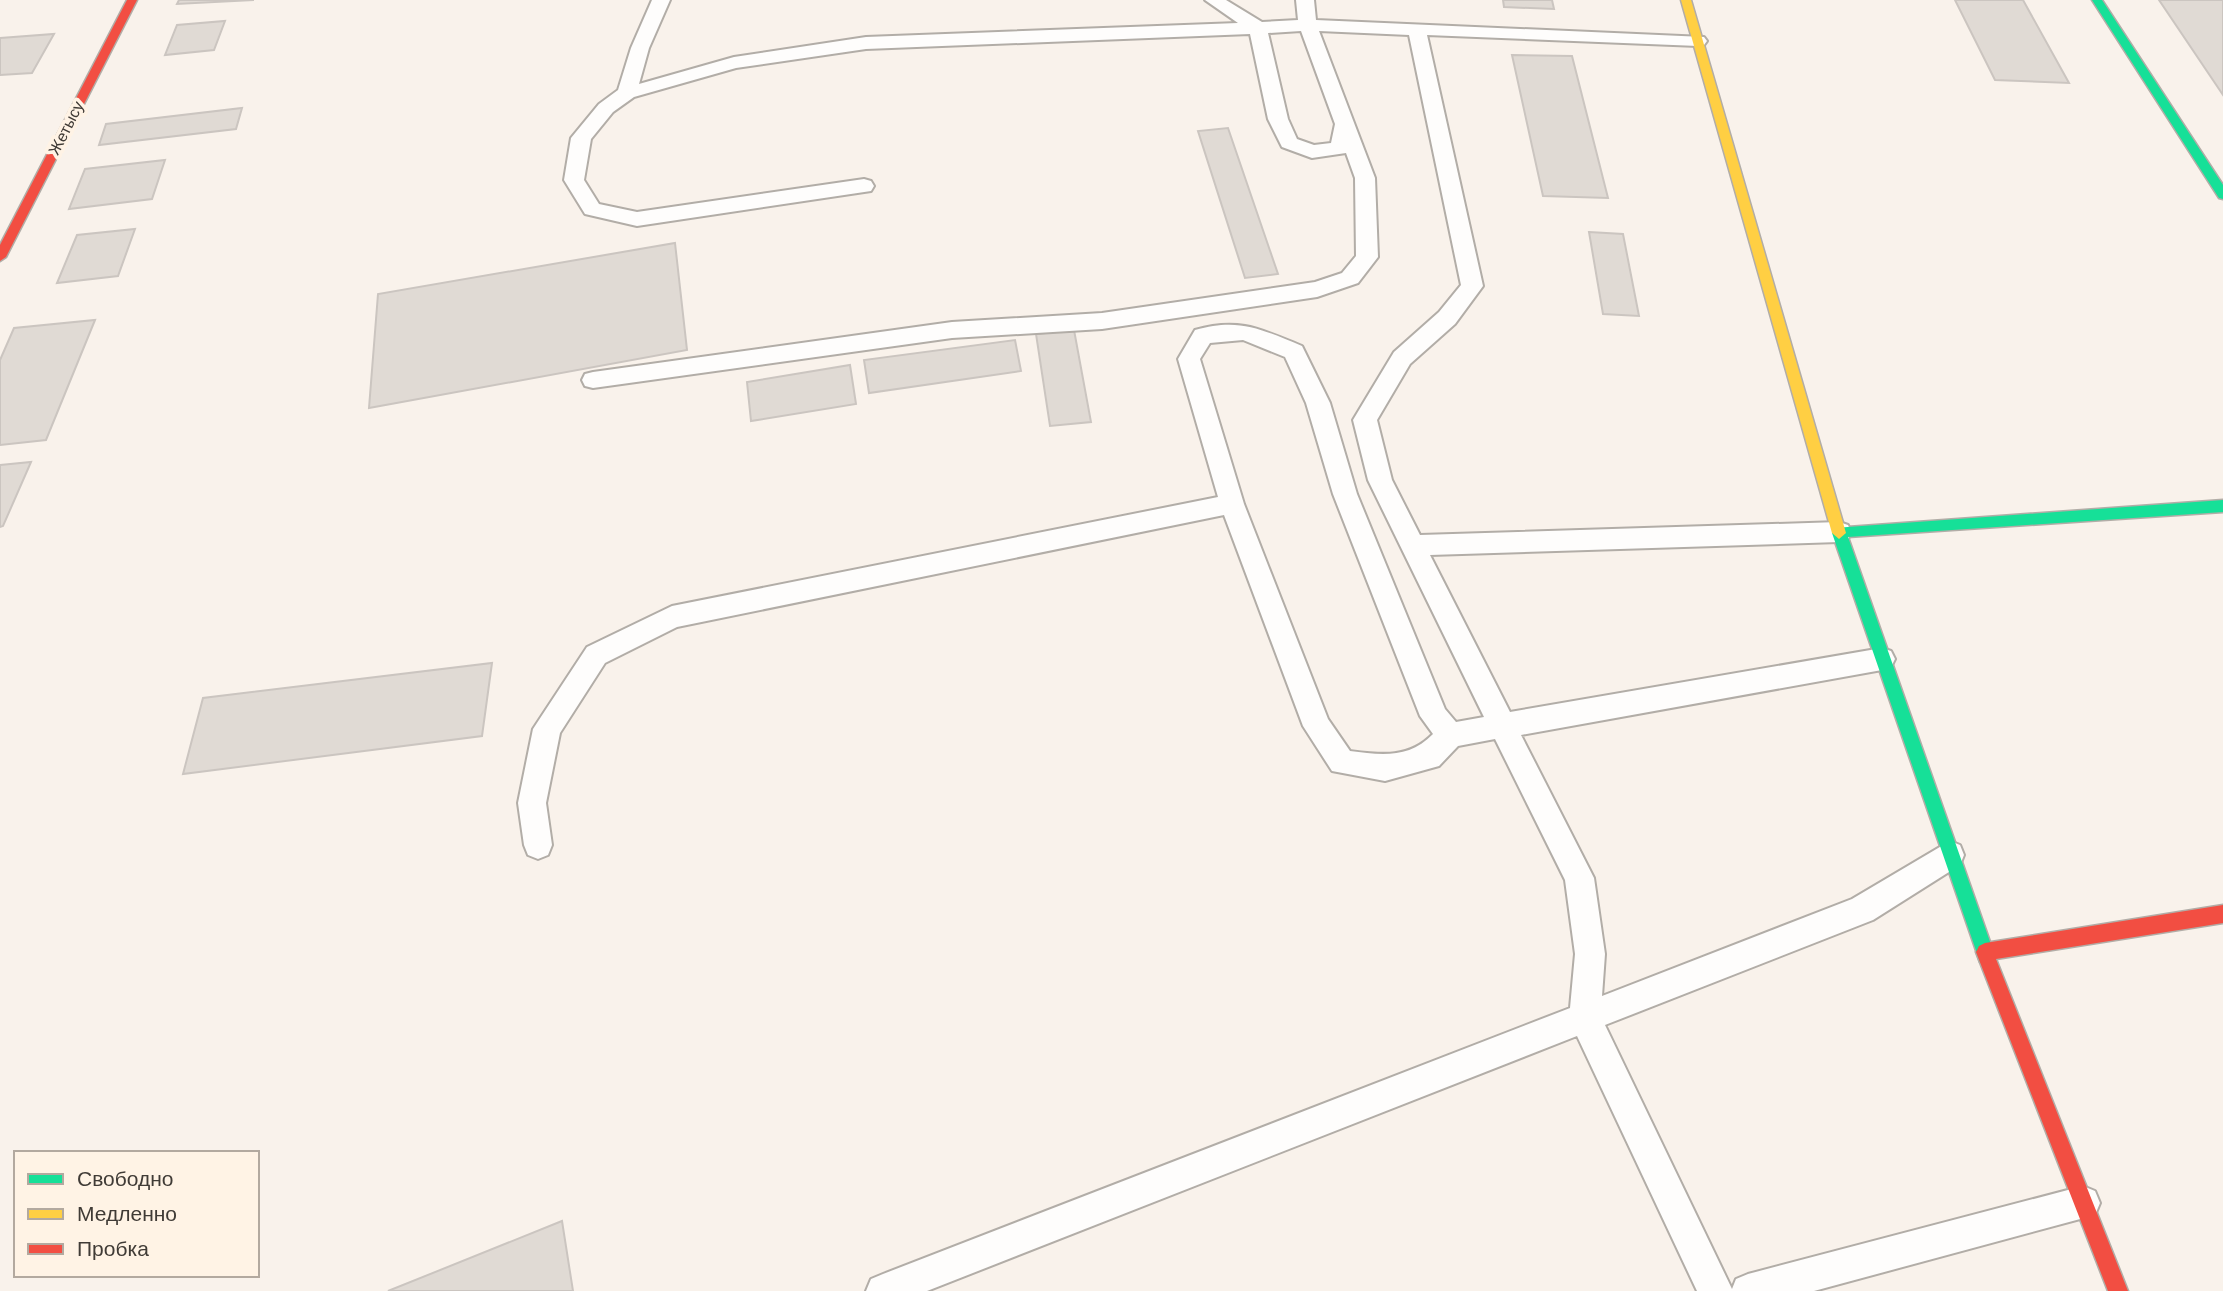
<svg xmlns="http://www.w3.org/2000/svg" width="2223" height="1291" viewBox="0 0 2223 1291" font-family="Helvetica,sans-serif">
<style>
.building{fill:#e0dad4;stroke:#cbc5c0;stroke-width:2}
.lines{fill:none;stroke-linecap:round;stroke-linejoin:round}
.lane-casing{stroke:#b2ada7;stroke-width:4}
.fast-casing{stroke:#b2ada7;stroke-width:3}
.slow-casing{stroke:#b2ada7;stroke-width:3}
.jam-casing{stroke:#b2ada7;stroke-width:3}
.lane{fill:#fefdfc;fill-rule:evenodd}
.fast{fill:#16e098;fill-rule:evenodd}
.slow{fill:#ffcf43;fill-rule:evenodd}
.jam{fill:#f24e42;fill-rule:evenodd}
.labels{text-anchor:middle;dominant-baseline:central;stroke-width:7;stroke-linejoin:round;paint-order:stroke}
.far-street-label{font-size:16px;fill:#403b36;stroke:#fff3e5}
</style>
<rect width="100%" height="100%" fill="#f9f2eb"/>
<!-- building -->
<g class="building">
<polygon points="179,0 254,0 177,4"/>
<polygon points="1503,0 1552,0 1554,9 1504,7"/>
<polygon points="1955,0 2023,0 2069,83 1995,80"/>
<polygon points="2159,0 2223,0 2223,95"/>
<polygon points="225,21 214,50 165,55 177,25"/>
<polygon points="54,34 32,73 0,75 0,38"/>
<polygon points="1512,55 1572,56 1608,198 1543,196"/>
<polygon points="242,108 236,129 99,145 106,124"/>
<polygon points="1228,128 1278,274 1245,278 1198,131"/>
<polygon points="165,160 152,199 69,209 85,169"/>
<polygon points="135,229 118,276 57,283 77,235"/>
<polygon points="1589,232 1623,234 1639,316 1603,314"/>
<polygon points="675,243 687,350 369,408 378,294"/>
<polygon points="95,320 46,440 0,445 0,360 14,328"/>
<polygon points="1074,330 1091,422 1050,426 1036,334"/>
<polygon points="1015,340 1021,371 869,393 864,360"/>
<polygon points="850,365 856,404 751,421 747,382"/>
<polygon points="31,462 3,526 0,527 0,465"/>
<polygon points="492,663 482,736 183,774 203,698"/>
<polygon points="562,1221 573,1291 388,1291"/>
</g>
<g class="lines">
<defs>
<path id="lane" d="M652,0H670L649,48L639,84L734,57L866,37L1238,23L1205,0H1226L1262,22L1298,20L1296,0H1314L1316,20L1704,37L1707,41L1704,45L1698,46L1427,35L1483,286L1455,324L1410,364L1377,420L1392,480L1420,535L1839,522L1848,525L1851,532L1848,539L1839,542L1430,555L1510,712L1882,648L1891,651L1895,659L1891,667L1882,670L1521,735L1594,878L1605,954L1602,996L1852,899L1950,841L1960,845L1964,855L1960,865L1873,920L1605,1025L1732,1289L1736,1279L1748,1274L2083,1186L2095,1191L2100,1203L2095,1215L1814,1291H1697L1577,1036L927,1291H866L871,1279L883,1274L1570,1008L1575,954L1565,880L1495,739L1458,746L1439,766L1385,781L1332,771L1303,726L1224,515L677,627L605,663L560,733L546,803L552,845L548,855L538,859L528,855L524,845L518,803L533,729L587,647L672,606L1218,497L1178,359L1195,330C1240,317 1262,330 1302,346L1330,403L1357,494L1445,709L1456,722L1484,717L1368,480L1353,420L1394,352L1439,312L1461,285L1409,35L1319,31L1375,178L1378,257L1358,283L1317,297L1102,329L952,338L593,388L585,386L582,380L585,374L593,372L952,322L1102,313L1315,282L1342,273L1356,256L1355,178L1346,153L1312,158L1282,147L1268,119L1250,34L866,49L736,68L634,97L613,112L591,139L584,180L599,204L637,212L864,179L871,181L874,186L871,191L637,226L585,214L564,180L571,138L599,104L618,90L631,48ZM1301,31L1335,124L1331,143L1314,145L1297,139L1288,119L1268,33ZM1243,340L1285,357L1306,403L1333,494L1420,716L1433,734C1409,759 1381,755 1350,751L1328,719L1244,504L1200,359L1210,343Z"/>
<g id="fast">
<polygon points="2092,0 2102,0 2223,185 2223,199 2219,198"/>
<polygon points="2223,500 2223,512 1848,537 1995,956 1992,962 1986,965 1980,962 1832,533 1834,528"/>
</g>
<polygon id="slow" points="1681,0 1691,0 1846,533 1839,539 1832,533"/>
<g id="jam">
<polygon points="127,0 137,0 6,257 0,261 0,245"/>
<polygon points="2223,905 2223,923 1996,959 2128,1291 2108,1291 1976,952 1979,946 1985,943"/>
</g>
</defs>
<!-- lane casing -->
<use href="#lane" class="lane-casing"/>
<!-- fast casing -->
<use href="#fast" class="fast-casing"/>
<!-- slow casing -->
<use href="#slow" class="slow-casing"/>
<!-- jam casing -->
<use href="#jam" class="jam-casing"/>
<!-- lane -->
<use href="#lane" class="lane"/>
<!-- fast -->
<use href="#fast" class="fast"/>
<!-- slow -->
<use href="#slow" class="slow"/>
<!-- jam -->
<use href="#jam" class="jam"/>
</g>
<g class="labels">
<!-- far-street labels -->
<g class="far-street-label">
<text transform="translate(66 128) rotate(-63)">Жетысу</text>
</g>
</g>
<!-- legend -->
<rect x="14" y="1151" width="245" height="126" fill="#fff3e5" stroke="#b3a99f" stroke-width="2"/>
<rect x="28" y="1174" width="35" height="10" fill="#16e098" stroke="#b3a99f" stroke-width="2"/>
<text x="77" y="1186" font-size="21" fill="#403b36">Свободно</text>
<rect x="28" y="1209" width="35" height="10" fill="#ffcf43" stroke="#b3a99f" stroke-width="2"/>
<text x="77" y="1221" font-size="21" fill="#403b36">Медленно</text>
<rect x="28" y="1244" width="35" height="10" fill="#f24e42" stroke="#b3a99f" stroke-width="2"/>
<text x="77" y="1256" font-size="21" fill="#403b36">Пробка</text>
</svg>
